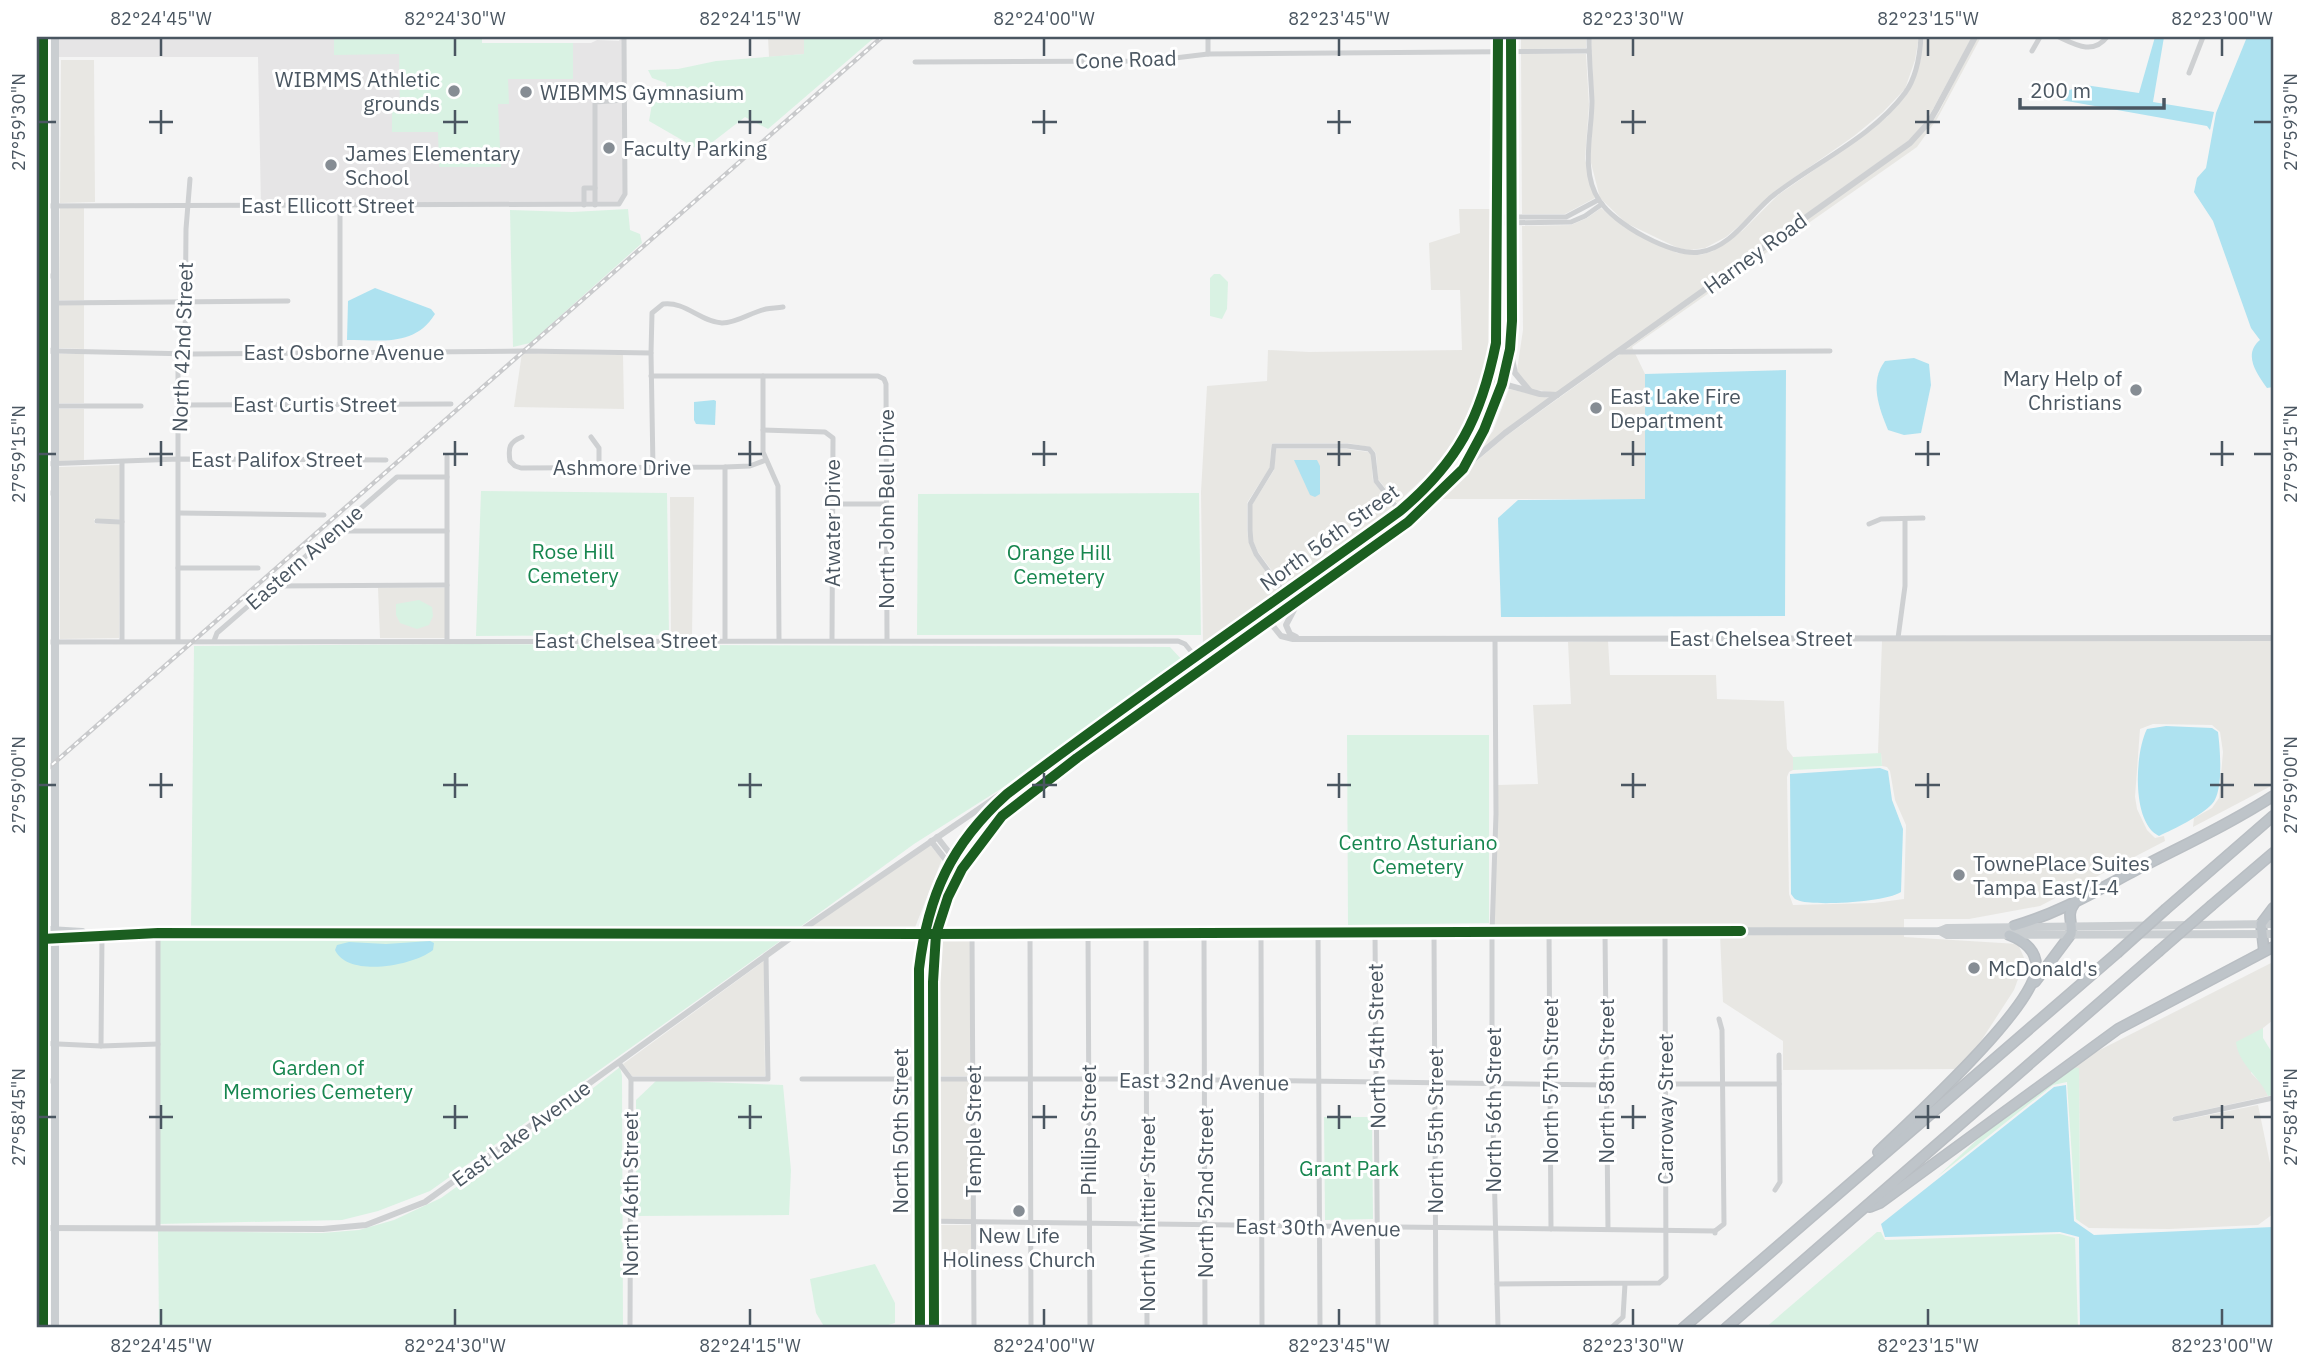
<svg xmlns="http://www.w3.org/2000/svg" width="2310" height="1365" viewBox="0 0 2310 1365" font-family="'IBM Plex Sans',sans-serif">
<style>
.commercial{fill:#e8e7e3}
.education{fill:#e6e5e6}
.green{fill:#d9f2e3}
.water{fill:#aee2f0}
.lines{fill:none;stroke-linecap:round;stroke-linejoin:round}
.motorway-casing{stroke:#b9bec3;stroke-width:12}
.minor{stroke:#ced0d2;stroke-width:5}
.tertiary{stroke:#ced0d2;stroke-width:6}
.primary{stroke:#caced1;stroke-width:8}
.motorway{stroke:#bec4c9;stroke-width:9}
.rail-casing{stroke:#c9cacc;stroke-width:4.5}
.rail{stroke:#fff;stroke-width:2;stroke-dasharray:5;stroke-linecap:butt}
.motorway-bridge-casing{stroke:#b9bec3;stroke-width:12;stroke-linecap:butt}
.motorway-bridge{stroke:#bec4c9;stroke-width:9}
.cycleway-casing{stroke:#fff;stroke-width:15}
.cycleway{stroke:#1b5e20;stroke-width:10}
.ticks{fill:none;stroke:#4a5661;stroke-width:2.5}
.poi-dot{fill:#868d94;stroke:#fff;stroke-width:2.5}
.labels{text-anchor:middle;dominant-baseline:central;stroke-width:6;stroke-linejoin:round;paint-order:stroke}
.street-label{font-size:21px;fill:#4a5661;stroke:#fff}
.poi-label{font-size:21px;fill:#4a5661;stroke:#fff;text-anchor:start}
.park-label{font-size:21px;fill:#17864f;stroke:#fff}
.neatline{fill:none;stroke:#4a5661;stroke-width:2.5}
.ticks-label{font-size:18px;text-anchor:middle;fill:#4a5661}
</style>
<rect width="100%" height="100%" fill="#f4f4f4"/>
<!-- commercial -->
<g class="commercial">
<polygon points="768,37 804,37 805,54 769,57"/>
<polygon points="1521,37 1586,37 1586,48 1521,49"/>
<polygon points="1591,37 1919,37 1915,60 1905,89 1883,112 1854,136 1775,191 1753,214 1726,237 1705,248 1689,250 1678,248 1626,223 1600,198 1590,159 1594,104"/>
<polygon points="1924,37 1972,37 1927,120 1908,141 1556,393 1531,389 1520,376 1517,370 1523,330 1522,226 1571,225 1587,218 1601,208 1624,227 1677,253 1700,255 1713,251 1742,231 1778,195 1856,141 1887,117 1909,91 1920,62"/>
<polygon points="1977,37 1981,37 1937,119 1917,147 1632,347 1645,374 1645,499 1442,499 1465,471 1506,436 1911,145 1931,124 1939,112"/>
<polygon points="1521,54 1586,54 1589,105 1585,159 1595,198 1565,214 1522,214"/>
<polygon points="61,60 94,60 95,202 60,203"/>
<polygon points="60,208 84,208 84,300 59,300"/>
<polygon points="1459,209 1494,209 1494,324 1481,384 1456,438 1432,470 1397,503 1378,479 1376,453 1370,447 1347,443 1274,443 1271,446 1270,467 1247,503 1247,530 1249,543 1254,555 1281,591 1203,645 1201,492 1207,386 1267,381 1268,350 1309,352 1462,350 1460,290 1431,290 1429,243 1460,233"/>
<polygon points="59,305 84,305 84,349 59,348"/>
<polygon points="522,353 623,355 624,409 514,407"/>
<rect x="59" y="354" width="25" height="49"/>
<polygon points="1509,389 1549,398 1475,455 1493,431"/>
<polygon points="59,409 84,409 84,460 59,461"/>
<polygon points="1276,449 1347,449 1368,452 1371,455 1373,481 1393,506 1353,540 1285,588 1258,552 1253,541 1252,530 1252,505 1274,470"/>
<polygon points="120,465 120,519 94,519 95,524 120,524 119,638 60,639 59,467"/>
<polygon points="670,497 694,497 692,637 671,637"/>
<polygon points="378,588 445,588 445,638 380,638"/>
<polygon points="1608,641 1610,675 1716,675 1717,699 1784,701 1787,749 1793,757 1793,770 1789,772 1787,777 1789,894 1793,905 1874,903 1904,899 1906,825 1895,800 1890,771 1887,767 1882,766 1881,753 1878,753 1882,641 2273,641 2273,785 2193,827 2194,818 2212,808 2219,798 2223,752 2220,732 2212,725 2153,724 2140,729 2135,797 2137,809 2147,830 2155,838 2164,836 2165,841 2040,906 1969,919 1904,919 1904,928 1494,930 1498,785 1538,784 1533,705 1571,704 1568,642"/>
<polygon points="930,845 942,859 914,930 805,931"/>
<polygon points="1720,934 1904,934 1904,937 2018,944 2025,960 2014,990 1981,1041 1957,1069 1783,1070 1783,1041 1723,1002"/>
<polygon points="944,936 970,936 970,1076 938,1076 940,948"/>
<polygon points="764,961 765,1076 632,1076 623,1064"/>
<polygon points="2273,962 2273,1020 2263,1028 2251,1073 2263,1085 2268,1096 2172,1117 2174,1122 2258,1105 2270,1163 2273,1214 2258,1225 2169,1229 2089,1228 2080,1222 2079,1069 2071,1067 2080,1060"/>
<polygon points="938,1081 970,1081 971,1220 940,1219 936,1202"/>
<polygon points="941,1225 971,1225 971,1269 942,1268"/>
</g>
<!-- education -->
<polygon class="education" points="55,37 482,37 482,43 591,43 597,40 619,41 621,38 624,40 625,194 619,204 261,205 258,57 55,57"/>
<!-- green -->
<g class="green">
<polygon points="334,37 482,37 482,43 573,43 573,79 508,79 509,104 498,104 501,167 439,167 438,132 392,132 392,110 400,110 399,54 334,55"/>
<polygon points="804,37 875,37 768,129 745,117 701,151 649,121 652,104 668,96 666,83 652,78 648,70 678,69 716,61 804,54"/>
<polygon points="628,209 630,230 640,234 642,243 530,343 513,347 510,210 572,212"/>
<polygon points="1214,274 1220,274 1228,282 1227,309 1222,319 1210,316 1210,278"/>
<polygon points="481,491 667,493 669,635 476,636"/>
<polygon points="1199,493 1201,635 917,635 918,494"/>
<polygon points="419,600 432,607 433,616 429,625 417,629 400,623 396,615 396,604"/>
<polygon points="476,644 1170,647 1183,661 1021,776 914,844 800,927 191,928 194,646"/>
<polygon points="1347,735 1489,735 1489,923 1348,925"/>
<polygon points="1881,753 1882,766 1793,770 1793,757"/>
<polygon points="779,936 783,939 430,1191 378,1211 342,1220 158,1224 158,939"/>
<path d="M2263,1028V1038L2273,1054V1095L2268,1096C2260,1077 2238,1064 2236,1042Z"/>
<polygon points="620,1067 622,1076 623,1328 159,1328 158,1231 322,1233 359,1230 394,1220 441,1198 579,1099"/>
<polygon points="2071,1067 2079,1068 2080,1222 2076,1219 2067,1082 2053,1085 1937,1177 1980,1137"/>
<polygon points="657,1080 783,1085 791,1170 789,1215 636,1216 636,1100"/>
<polygon points="1324,1117 1372,1117 1373,1219 1325,1220"/>
<polygon points="1877,1232 1881,1232 1885,1240 2060,1234 2075,1238 2078,1328 1765,1328"/>
<polygon points="875,1264 895,1303 895,1323 878,1328 825,1328 816,1313 810,1279"/>
</g>
<!-- water -->
<g class="water">
<polygon points="2155,37 2164,37 2153,102 2214,112 2210,130 2207,126 2061,100 2063,92 2085,85 2139,93"/>
<path d="M2247,37H2273V387L2267,388C2256,373 2243,354 2260,340L2251,328L2213,221L2194,192L2197,178L2206,168L2216,113Z"/>
<path d="M375,288L431,309L435,314C415,347 380,340 347,340L348,301Z"/>
<path d="M1914,358L1929,364L1931,385L1921,433L1904,435L1888,430C1879,408 1869,382 1885,361Z"/>
<polygon points="1786,370 1785,616 1501,617 1498,518 1518,500 1645,499 1645,374"/>
<polygon points="714,400 716,401 715,425 696,424 694,420 694,402"/>
<polygon points="1294,460 1317,460 1320,466 1320,494 1315,497 1310,495"/>
<path d="M2166,726L2212,728L2218,732C2220,748 2224,792 2212,804C2201,816 2174,829 2159,836C2131,823 2135,752 2147,729Z"/>
<path d="M1880,768L1888,771L1892,800L1903,829L1901,892C1886,902 1817,906 1800,901C1794,899 1795,899 1791,894L1790,774Z"/>
<path d="M430,941L434,943L433,950C413,966 348,978 335,950L337,945L349,942L386,944Z"/>
<polygon points="2066,1085 2074,1221 2094,1235 2273,1227 2273,1328 2080,1328 2079,1237 2060,1232 1885,1237 1881,1224 2054,1087"/>
</g>
<g class="lines">
<defs>
<g id="motorway">
<polyline points="2212,905 2273,853"/>
<polyline points="2166,909 2273,816"/>
<path d="M2014,926C2059,913 2096,891 2136,870C2182,846 2230,824 2273,796"/>
<polyline points="2264,951 2261,924 2273,908"/>
<path d="M2035,982L2071,934C2073,922 2066,915 2074,904"/>
<path d="M1878,1152C1911,1120 2031,1011 2036,970C2038,952 2025,941 2009,935"/>
<polyline points="1870,1207 1880,1203 2118,1029 2273,947"/>
<polyline points="1683,1328 2117,953"/>
<polyline points="1726,1328 2158,952"/>
</g>
</defs>
<!-- motorway casing -->
<use href="#motorway" class="motorway-casing"/>
<!-- minor -->
<g class="minor">
<path d="M1589,37C1589,58 1591,79 1592,101C1592,133 1580,171 1599,200C1614,224 1673,257 1700,252C1733,247 1751,212 1775,194C1818,161 1872,137 1905,93C1916,78 1920,54 1921,37"/>
<path d="M2059,37C2076,45 2093,55 2107,37"/>
<polyline points="2032,51 2040,37"/>
<polyline points="1208,54 1208,37"/>
<polyline points="915,62 1150,61 1208,54 1589,51"/>
<polyline points="2189,73 2203,37"/>
<polyline points="584,205 584,188 595,188"/>
<polyline points="595,205 595,102 625,100"/>
<polyline points="37,206 619,204 625,194 624,37"/>
<polyline points="1498,217 1566,217 1598,200"/>
<polyline points="1498,223 1571,222 1585,216 1602,204"/>
<polyline points="37,276 54,276"/>
<polyline points="54,303 288,301"/>
<polyline points="54,351 192,354 524,351 651,353"/>
<polyline points="340,352 340,206"/>
<polyline points="1617,352 1830,351"/>
<polyline points="651,376 878,376 884,379 886,384 887,640"/>
<polyline points="763,376 763,452 778,486 779,640"/>
<polyline points="179,405 451,404"/>
<polyline points="54,406 141,406"/>
<polyline points="763,430 825,432 833,438 832,640"/>
<path d="M522,437C509,442 508,448 510,461L515,466L521,468L725,467L750,466L766,460"/>
<polyline points="591,437 599,448 599,467"/>
<polyline points="447,457 447,641"/>
<polyline points="42,464 179,459 386,460"/>
<polyline points="725,467 725,640"/>
<path d="M653,468L651,353L652,313L663,304C685,301 701,322 722,323C738,323 751,312 766,309C771,308 777,308 783,307"/>
<polyline points="37,493 54,493"/>
<polyline points="832,504 887,504"/>
<polyline points="179,513 324,515"/>
<polyline points="97,521 122,522"/>
<polyline points="1869,524 1881,519 1923,518"/>
<polyline points="334,531 447,531"/>
<polyline points="178,568 258,568"/>
<polyline points="272,586 447,585"/>
<polyline points="1285,594 1256,554 1251,542 1250,530 1250,504 1272,468 1274,446 1347,446 1369,449 1373,454 1376,481 1408,522"/>
<polyline points="1898,638 1905,586 1905,519"/>
<polyline points="1495,639 1496,814 1492,933 1492,1084 1498,1328"/>
<polyline points="122,641 122,462"/>
<polyline points="178,641 178,360 185,349 186,229 190,179"/>
<polyline points="214,641 217,633 397,477 447,477"/>
<polyline points="37,642 1178,641 1185,644 1204,667"/>
<polyline points="1088,932 1090,1328"/>
<polyline points="1146,932 1147,1328"/>
<polyline points="1204,932 1205,1328"/>
<polyline points="1261,932 1262,1328"/>
<polyline points="1318,932 1320,1328"/>
<polyline points="1549,932 1551,1229"/>
<polyline points="1605,932 1608,1229"/>
<polyline points="972,933 974,1328"/>
<polyline points="1030,933 1031,1328"/>
<polyline points="1375,933 1378,1328"/>
<polyline points="1434,933 1436,1328"/>
<polyline points="37,1043 101,1046 158,1044"/>
<polyline points="101,1046 102,935"/>
<polyline points="619,1063 631,1079 630,1328"/>
<polyline points="631,1079 768,1079 766,956"/>
<polyline points="802,1079 1146,1079 1606,1085"/>
<polyline points="37,1081 54,1081"/>
<polyline points="1665,1084 1779,1084"/>
<polyline points="2175,1119 2273,1098"/>
<polyline points="1775,1190 1780,1182 1779,1055"/>
<polyline points="920,1221 1715,1231 1715,1233"/>
<polyline points="158,1228 158,933"/>
<polyline points="1715,1231 1724,1224 1722,1030 1719,1019"/>
<polyline points="1497,1284 1659,1283 1666,1277 1665,932"/>
<polyline points="1611,1328 1623,1317 1625,1284"/>
</g>
<!-- tertiary -->
<g class="tertiary">
<polyline points="37,350 54,351"/>
<polyline points="1511,354 1515,373 1529,390"/>
<polyline points="1488,380 1540,394 1557,395 1910,143 1929,122 1936,110 1975,37"/>
<polyline points="1467,465 1505,433 1557,395"/>
<polyline points="1261,611 1281,636 1293,639 2273,638"/>
<polyline points="1296,637 1290,634 1286,625 1297,604"/>
<polyline points="937,837 962,869"/>
<polyline points="931,841 949,864 962,869"/>
<polyline points="37,1228 323,1229 366,1225 425,1202 796,934 1011,787"/>
</g>
<!-- primary -->
<g class="primary">
<polyline points="55,37 55,1328"/>
<polyline points="49,930 82,932"/>
<polyline points="1940,931 1947,935 2273,934"/>
<polyline points="37,939 158,933 1940,931 1947,928 2273,924"/>
<polyline points="43,1328 43,37"/>
<path d="M920,1328L919,969C928,895 951,844 1007,794C1136,696 1269,606 1400,511C1458,462 1481,418 1496,343L1498,37"/>
<polyline points="934,1328 933,982 936,934 948,897 962,869 1002,816 1077,758 1408,522 1463,469 1484,430 1502,384 1510,349 1512,321 1511,37"/>
</g>
<!-- motorway -->
<use href="#motorway" class="motorway"/>
<defs>
<polyline id="rail" points="37,778 882,37"/>
</defs>
<!-- rail casing -->
<use href="#rail" class="rail-casing"/>
<!-- rail -->
<use href="#rail" class="rail"/>
<defs>
<g id="motorway-bridge">
<polyline points="2158,952 2212,905"/>
<polyline points="2117,953 2166,909"/>
</g>
</defs>
<!-- motorway-bridge casing -->
<use href="#motorway-bridge" class="motorway-bridge-casing"/>
<!-- motorway-bridge -->
<use href="#motorway-bridge" class="motorway-bridge"/>
<defs>
<g id="cycleway">
<polyline points="42,939 158,933 924,934 1741,931"/>
<polyline points="43,1328 43,37"/>
<path d="M920,1328L919,969C928,895 951,844 1007,794C1136,696 1269,606 1400,511C1458,462 1481,418 1496,343L1498,37"/>
<polyline points="934,1328 933,982 936,934 948,897 962,869 1002,816 1077,758 1408,522 1463,469 1484,430 1502,384 1510,349 1512,321 1511,37"/>
</g>
</defs>
<!-- cycleway casing -->
<use href="#cycleway" class="cycleway-casing"/>
<!-- cycleway -->
<use href="#cycleway" class="cycleway"/>
</g>
<!-- ticks -->
<path class="ticks" d="M161,38V56M455,38V56M750,38V56M1044,38V56M1339,38V56M1633,38V56M1928,38V56M2222,38V56M161,110V134M455,110V134M750,110V134M1044,110V134M1339,110V134M1633,110V134M1928,110V134M38,122H56M149,122H173M443,122H468M738,122H762M1032,122H1057M1327,122H1351M1621,122H1646M1915,122H1940M2254,122H2272M161,441V466M455,441V466M750,441V466M1044,441V466M1339,441V466M1633,441V466M1928,441V466M2222,441V466M38,454H56M149,454H173M443,454H468M738,454H762M1032,454H1057M1327,454H1351M1621,454H1646M1915,454H1940M2210,454H2234M2254,454H2272M161,773V798M455,773V798M750,773V798M1044,773V798M1339,773V798M1633,773V798M1928,773V798M2222,773V798M38,785H56M149,785H173M443,785H468M738,785H762M1032,785H1057M1327,785H1351M1621,785H1646M1915,785H1940M2210,785H2234M2254,785H2272M161,1105V1129M455,1105V1129M750,1105V1129M1044,1105V1129M1339,1105V1129M1633,1105V1129M1928,1105V1129M2222,1105V1129M38,1117H56M149,1117H173M443,1117H468M738,1117H762M1032,1117H1057M1327,1117H1351M1621,1117H1646M1915,1117H1940M2210,1117H2234M2254,1117H2272M161,1309V1326M455,1309V1326M750,1309V1326M1044,1309V1326M1339,1309V1326M1633,1309V1326M1928,1309V1326M2222,1309V1326"/>
<!-- markers -->
<g class="poi-dot">
<circle cx="454" cy="91" r="7"/>
<circle cx="526" cy="92" r="7"/>
<circle cx="609" cy="148" r="7"/>
<circle cx="331" cy="165" r="7"/>
<circle cx="2136" cy="390" r="7"/>
<circle cx="1596" cy="408" r="7"/>
<circle cx="1959" cy="875" r="7"/>
<circle cx="1974" cy="968" r="7"/>
<circle cx="1019" cy="1211" r="7"/>
</g>
<g class="labels">
<!-- street labels -->
<g class="street-label">
<text transform="translate(1126 59) rotate(-2)">Cone Road</text>
<text x="328" y="205">East Ellicott Street</text>
<text transform="translate(1755 253) rotate(-36)">Harney Road</text>
<text transform="translate(182 347) rotate(-88)">North 42nd Street</text>
<text x="344" y="352">East Osborne Avenue</text>
<text x="315" y="404">East Curtis Street</text>
<text x="277" y="459">East Palifox Street</text>
<text x="622" y="467">Ashmore Drive</text>
<text transform="translate(886 509) rotate(-90)">North John Bell Drive</text>
<text transform="translate(832 523) rotate(-90)">Atwater Drive</text>
<text transform="translate(1329 537) rotate(-36)">North 56th Street</text>
<text transform="translate(304 557) rotate(-41)">Eastern Avenue</text>
<text x="1761" y="638">East Chelsea Street</text>
<text x="626" y="640">East Chelsea Street</text>
<text transform="translate(1376 1046) rotate(-91)">North 54th Street</text>
<text transform="translate(1204 1081) rotate(1)">East 32nd Avenue</text>
<text transform="translate(1550 1081) rotate(-90)">North 57th Street</text>
<text transform="translate(1606 1081) rotate(-90)">North 58th Street</text>
<text transform="translate(1665 1109) rotate(-90)">Carroway Street</text>
<text transform="translate(1493 1110) rotate(-90)">North 56th Street</text>
<text transform="translate(1088 1130) rotate(-90)">Phillips Street</text>
<text transform="translate(900 1131) rotate(-90)">North 50th Street</text>
<text transform="translate(973 1131) rotate(-90)">Temple Street</text>
<text transform="translate(1435 1131) rotate(-90)">North 55th Street</text>
<text transform="translate(521 1133) rotate(-36)">East Lake Avenue</text>
<text transform="translate(1205 1193) rotate(-90)">North 52nd Street</text>
<text transform="translate(630 1194) rotate(-90)">North 46th Street</text>
<text transform="translate(1147 1214) rotate(-90)">North Whittier Street</text>
<text transform="translate(1318 1227) rotate(1)">East 30th Avenue</text>
</g>
<!-- poi labels -->
<g class="poi-label">
<text x="440" y="79" text-anchor="end">WIBMMS Athletic<tspan x="440" dy="24">grounds</tspan></text>
<text x="540" y="92">WIBMMS Gymnasium</text>
<text x="623" y="148">Faculty Parking</text>
<text x="345" y="153">James Elementary<tspan x="345" dy="24">School</tspan></text>
<text x="2122" y="378" text-anchor="end">Mary Help of<tspan x="2122" dy="24">Christians</tspan></text>
<text x="1610" y="396">East Lake Fire<tspan x="1610" dy="24">Department</tspan></text>
<text x="1973" y="863">TownePlace Suites<tspan x="1973" dy="24">Tampa East/I-4</tspan></text>
<text x="1988" y="968">McDonald's</text>
<text x="1019" y="1235" text-anchor="middle">New Life<tspan x="1019" dy="24">Holiness Church</tspan></text>
</g>
<!-- park labels -->
<g class="park-label">
<text x="573" y="551">Rose Hill<tspan x="573" dy="24">Cemetery</tspan></text>
<text x="1059" y="552">Orange Hill<tspan x="1059" dy="24">Cemetery</tspan></text>
<text x="1418" y="842">Centro Asturiano<tspan x="1418" dy="24">Cemetery</tspan></text>
<text x="318" y="1067">Garden of<tspan x="318" dy="24">Memories Cemetery</tspan></text>
<text x="1349" y="1168">Grant Park</text>
</g>
</g>
<!-- border -->
<rect width="2310" height="1365" fill="none" stroke="#ffffff" stroke-width="77"/>
<!-- scale -->
<path d="M2020 98v10h144v-10" fill="none" stroke="#4a5661" stroke-width="3.5"/>
<text x="2030" y="98" font-size="21" fill="#4a5661" stroke="#ffffff" stroke-width="5" paint-order="stroke">200 m</text>
<rect x="38" y="38" width="2234" height="1288" class="neatline"/>
<g class="ticks-label">
<text x="161" y="25">82°24'45"W</text>
<text x="455" y="25">82°24'30"W</text>
<text x="750" y="25">82°24'15"W</text>
<text x="1044" y="25">82°24'00"W</text>
<text x="1339" y="25">82°23'45"W</text>
<text x="1633" y="25">82°23'30"W</text>
<text x="1928" y="25">82°23'15"W</text>
<text x="2222" y="25">82°23'00"W</text>
<text transform="translate(19 122) rotate(-90)" y="6">27°59'30"N</text>
<text transform="translate(2291 122) rotate(-90)" y="6">27°59'30"N</text>
<text transform="translate(19 454) rotate(-90)" y="6">27°59'15"N</text>
<text transform="translate(2291 454) rotate(-90)" y="6">27°59'15"N</text>
<text transform="translate(19 785) rotate(-90)" y="6">27°59'00"N</text>
<text transform="translate(2291 785) rotate(-90)" y="6">27°59'00"N</text>
<text transform="translate(19 1117) rotate(-90)" y="6">27°58'45"N</text>
<text transform="translate(2291 1117) rotate(-90)" y="6">27°58'45"N</text>
<text x="161" y="1352">82°24'45"W</text>
<text x="455" y="1352">82°24'30"W</text>
<text x="750" y="1352">82°24'15"W</text>
<text x="1044" y="1352">82°24'00"W</text>
<text x="1339" y="1352">82°23'45"W</text>
<text x="1633" y="1352">82°23'30"W</text>
<text x="1928" y="1352">82°23'15"W</text>
<text x="2222" y="1352">82°23'00"W</text>
</g>
</svg>
